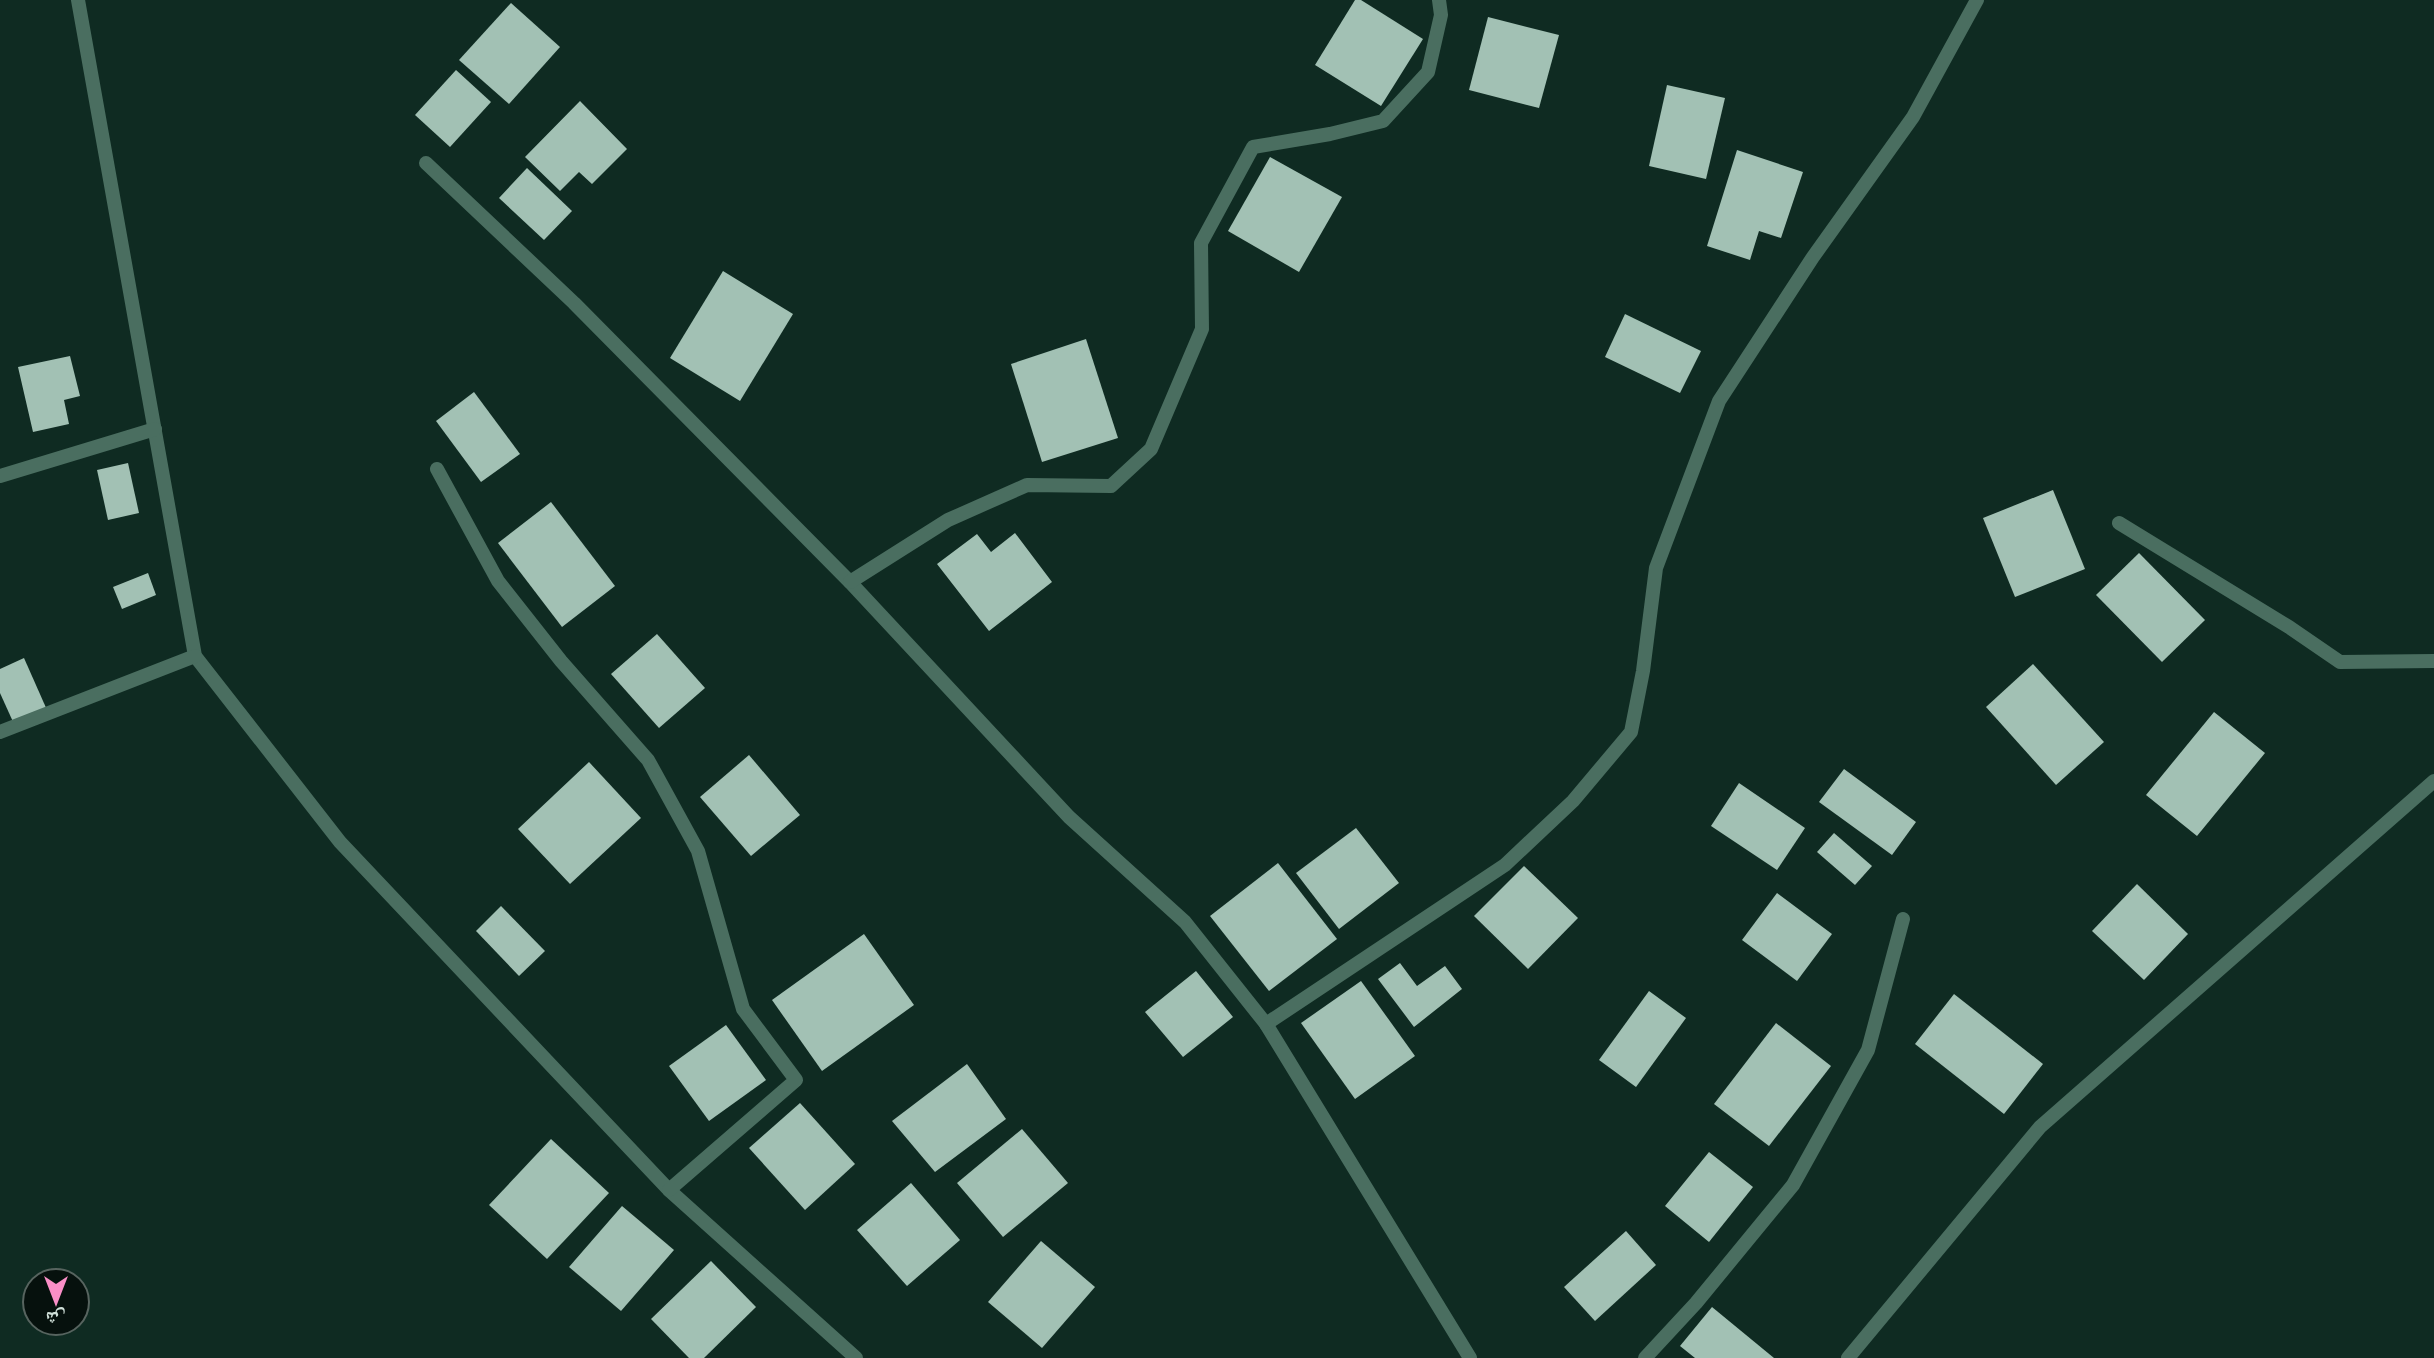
<svg xmlns="http://www.w3.org/2000/svg" width="2434" height="1358" viewBox="0 0 2434 1358" font-family="'Times New Roman','Noto Naskh Arabic',serif">
<style>
.building{fill:#a2c1b4}
.lines{fill:none;stroke-linecap:round;stroke-linejoin:round}
.minor{stroke:#4a6e60;stroke-width:14}
</style>
<rect width="100%" height="100%" fill="#0f2b22"/>
<!-- building -->
<g class="building">
<polygon points="1355,0 1361,0 1423,39 1381,106 1315,65"/>
<polygon points="511,3 560,47 509,104 459,60"/>
<polygon points="1488,17 1559,35 1539,108 1469,90"/>
<polygon points="456,70 491,102 450,147 415,115"/>
<polygon points="1667,85 1725,98 1706,179 1649,166"/>
<polygon points="580,101 627,149 592,184 579,172 560,191 525,157"/>
<polygon points="1737,150 1803,172 1781,238 1759,231 1750,260 1707,246"/>
<polygon points="1270,157 1342,197 1299,272 1228,231"/>
<polygon points="527,168 572,211 544,240 499,198"/>
<polygon points="723,271 793,314 740,401 670,358"/>
<polygon points="1625,314 1701,351 1680,393 1605,357"/>
<polygon points="1086,339 1118,438 1042,462 1011,364"/>
<polygon points="70,356 80,396 64,400 69,424 33,432 18,367"/>
<polygon points="474,392 520,454 481,482 436,421"/>
<polygon points="128,463 139,513 108,520 97,470"/>
<polygon points="2053,490 2085,569 2015,597 1983,518"/>
<polygon points="551,502 615,586 562,627 498,543"/>
<polygon points="1015,533 1052,582 989,631 937,564 977,534 991,552"/>
<polygon points="2139,553 2205,620 2162,662 2096,595"/>
<polygon points="148,573 156,595 122,609 113,587"/>
<polygon points="657,634 705,688 659,728 611,674"/>
<polygon points="24,658 47,710 14,724 0,693 0,669"/>
<polygon points="2033,664 2104,742 2056,785 1986,707"/>
<polygon points="2214,712 2265,753 2197,836 2146,795"/>
<polygon points="749,755 800,815 751,856 700,797"/>
<polygon points="589,762 641,818 570,884 518,829"/>
<polygon points="1844,769 1916,822 1892,855 1819,802"/>
<polygon points="1739,783 1805,828 1777,870 1711,826"/>
<polygon points="1356,828 1399,883 1339,929 1296,873"/>
<polygon points="1834,833 1872,866 1855,885 1817,852"/>
<polygon points="1278,863 1337,939 1269,991 1210,916"/>
<polygon points="1524,866 1578,918 1528,969 1474,916"/>
<polygon points="2137,884 2188,934 2144,980 2092,931"/>
<polygon points="1777,893 1832,934 1797,981 1742,940"/>
<polygon points="501,906 545,951 519,976 476,931"/>
<polygon points="864,934 914,1005 822,1071 772,1000"/>
<polygon points="1400,963 1417,986 1445,966 1462,989 1414,1027 1378,979"/>
<polygon points="1196,971 1233,1017 1183,1057 1145,1012"/>
<polygon points="1361,981 1415,1056 1355,1099 1301,1023"/>
<polygon points="1649,991 1686,1018 1636,1087 1599,1060"/>
<polygon points="1954,994 2043,1064 2004,1114 1915,1044"/>
<polygon points="1776,1023 1831,1066 1769,1146 1714,1104"/>
<polygon points="726,1025 766,1080 709,1121 669,1066"/>
<polygon points="967,1064 1006,1119 935,1172 892,1121"/>
<polygon points="800,1103 855,1164 805,1210 749,1148"/>
<polygon points="1022,1129 1068,1183 1003,1237 957,1183"/>
<polygon points="551,1139 609,1193 547,1259 489,1205"/>
<polygon points="1709,1152 1753,1187 1709,1242 1665,1206"/>
<polygon points="911,1183 960,1240 907,1286 857,1230"/>
<polygon points="622,1206 674,1250 621,1311 569,1267"/>
<polygon points="1626,1231 1656,1265 1595,1321 1564,1287"/>
<polygon points="1041,1241 1095,1287 1042,1348 988,1302"/>
<polygon points="711,1261 756,1307 704,1358 689,1358 651,1319"/>
<polygon points="1712,1307 1774,1358 1695,1358 1680,1346"/>
</g>
<g class="lines">
<!-- minor -->
<g class="minor">
<polyline points="78,0 195,656 340,842 669,1190 856,1358"/>
<polyline points="426,163 574,303 850,582 1069,817 1185,922 1266,1024 1470,1358"/>
<polyline points="437,469 498,581 561,661 648,760 698,851 743,1009 796,1080 669,1190"/>
<polyline points="0,476 155,429"/>
<polyline points="2119,523 2289,627 2340,662 2434,661"/>
<polyline points="850,582 948,520 1027,485 1111,486 1151,449 1202,329 1201,243 1253,147 1330,134 1383,121 1428,72 1441,15 1439,0"/>
<polyline points="0,732 195,656"/>
<polyline points="1266,1024 1505,865 1573,801 1631,732 1643,671 1656,568 1719,401 1813,257 1913,117 1977,0"/>
<polyline points="1645,1358 1696,1303 1793,1185 1868,1050 1903,919"/>
<polyline points="1848,1358 2040,1127 2434,781"/>
</g>
</g>
<!-- north arrow -->
<g transform="translate(56 1302) rotate(180)"><circle r="33" fill="#06110d" stroke="#57645f" stroke-width="2"/>
<path d="M0-5L12 26L0 18L-12 26Z" fill="#fa8fc7"/>
<text y="-10" font-size="19" font-weight="bold" text-anchor="middle" fill="#d0e0d9">ش</text>
</g>
</svg>
